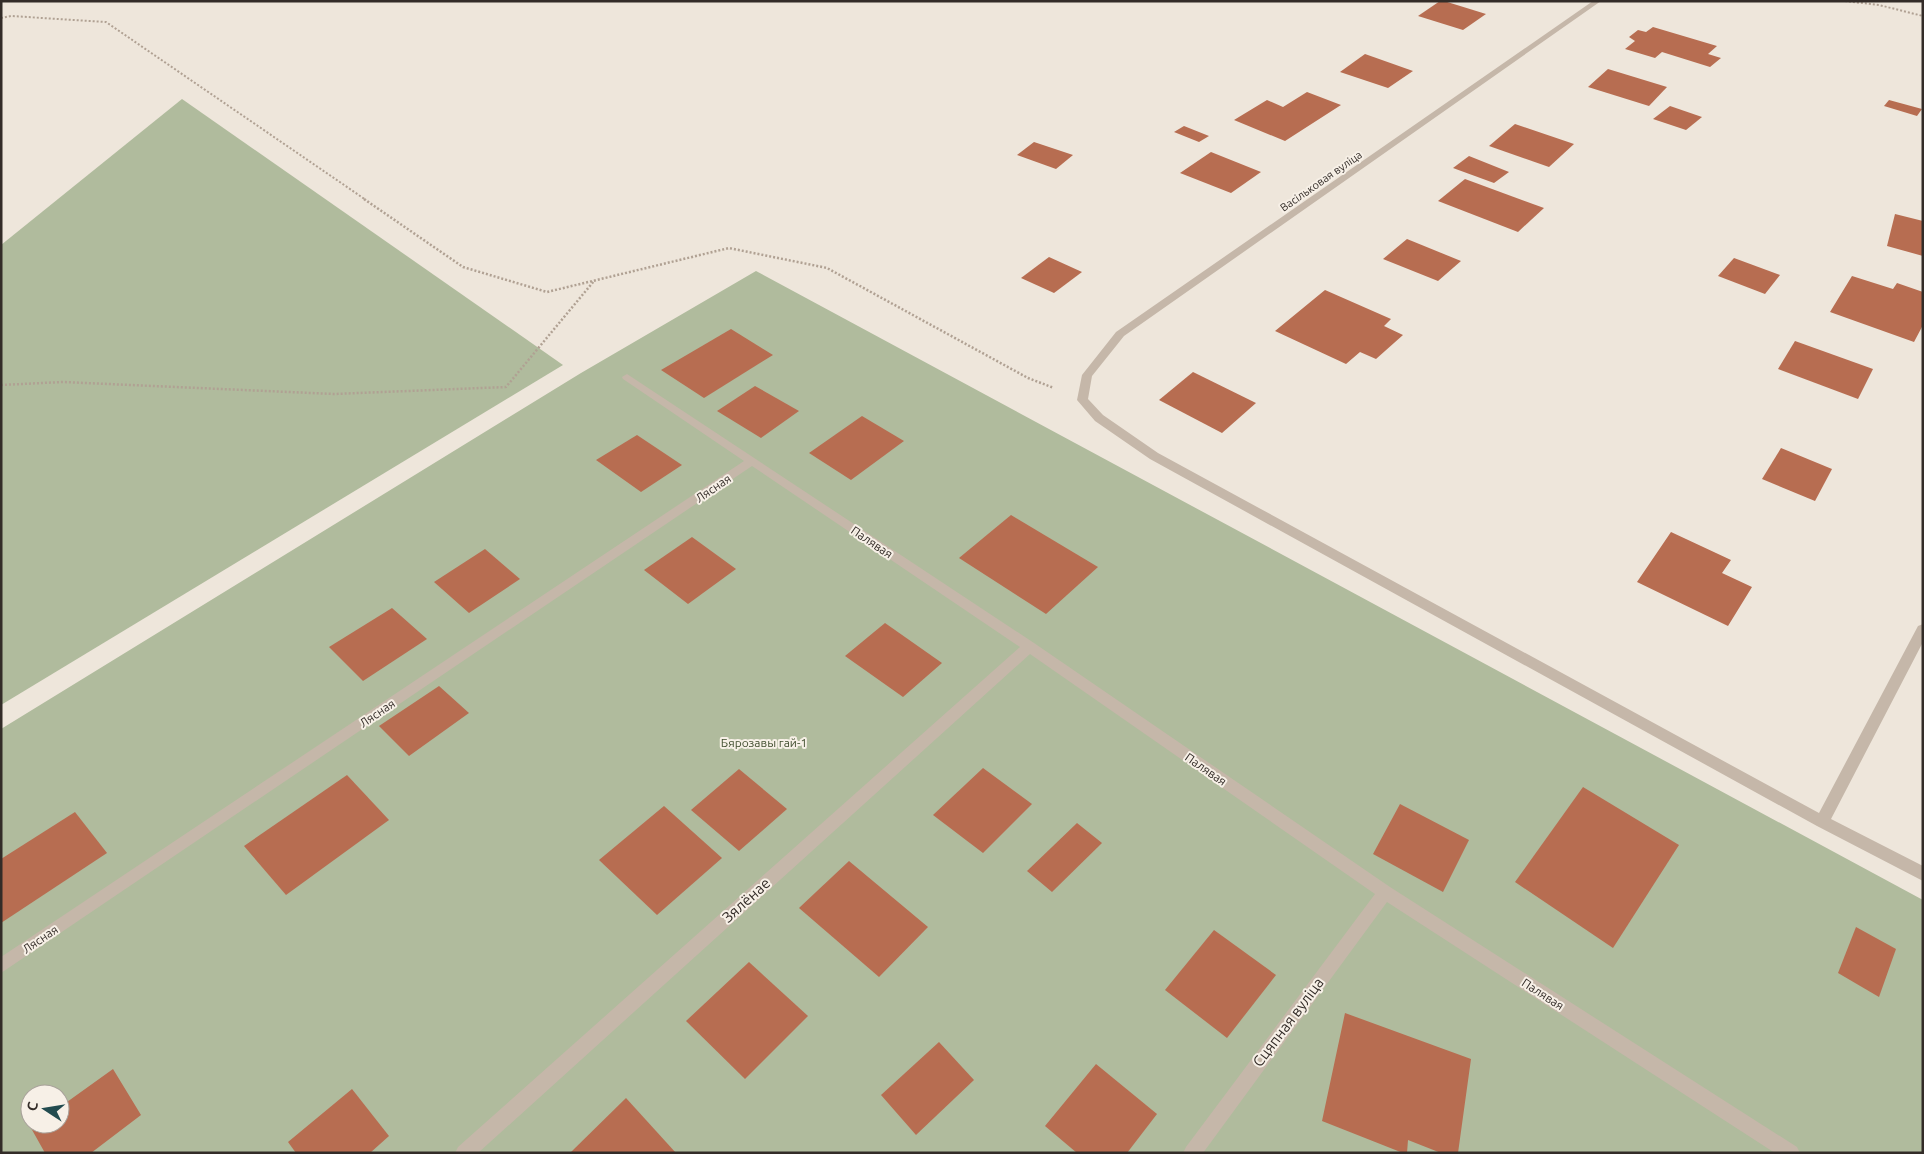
<svg xmlns="http://www.w3.org/2000/svg" width="1924" height="1154" viewBox="0 0 1924 1154" font-family="Ubuntu,sans-serif">
<style>
.green{fill:#b0bb9d;fill-rule:evenodd}
.building{fill:#b76d51}
.lines{fill:none;stroke-linecap:round;stroke-linejoin:round}
.path-far1{stroke:#b0a193;stroke-width:2;stroke-dasharray:2 2;stroke-linecap:butt}
.path{stroke:#b0a193;stroke-width:2.5;stroke-dasharray:2 2;stroke-linecap:butt}
.minor{fill:#c5b7a9;fill-rule:evenodd}
.labels{text-anchor:middle;dominant-baseline:central;stroke-width:4;stroke-linejoin:round;paint-order:stroke}
.far-street-label{font-size:11px;fill:#332c28;stroke:#f7f0e7}
.street-label{font-size:12px;fill:#332c28;stroke:#f7f0e7}
.park-label{font-size:12px;fill:#414e2f;stroke:#f7f0e7}
.near-street-label{font-size:15px;fill:#332c28;stroke:#f7f0e7}
</style>
<rect width="100%" height="100%" fill="#eee6db"/>
<!-- green -->
<g class="green">
<polygon points="182,99 563,365 1,705 1,245"/>
<path d="M756,271L1923,900V1153H1V729L581,373ZM30,1094H60V1124H30Z"/>
</g>
<!-- building -->
<g class="building">
<polygon points="1440,1 1444,1 1486,14 1463,30 1418,16"/>
<polygon points="1653,27 1717,46 1708,54 1721,58 1710,67 1662,52 1655,58 1625,49 1635,41 1629,37 1638,30 1646,32"/>
<polygon points="1365,54 1413,71 1388,88 1340,72"/>
<polygon points="1608,69 1667,87 1649,106 1588,87"/>
<polygon points="1307,92 1341,105 1285,141 1234,120 1267,100 1283,107"/>
<polygon points="1889,100 1922,109 1917,116 1884,106"/>
<polygon points="1670,106 1702,117 1686,130 1653,119"/>
<polygon points="1515,124 1574,144 1549,167 1489,146"/>
<polygon points="1184,126 1209,136 1199,142 1174,132"/>
<polygon points="1034,142 1073,155 1056,169 1017,155"/>
<polygon points="1211,152 1261,172 1231,193 1180,173"/>
<polygon points="1469,156 1509,172 1494,183 1453,168"/>
<polygon points="1465,179 1544,208 1518,232 1438,201"/>
<polygon points="1895,214 1923,221 1923,256 1887,246"/>
<polygon points="1407,239 1461,261 1438,281 1383,259"/>
<polygon points="1049,257 1082,272 1054,293 1021,278"/>
<polygon points="1734,258 1780,275 1765,294 1718,276"/>
<polygon points="1852,276 1893,289 1897,283 1923,292 1923,325 1914,342 1830,312"/>
<polygon points="1325,290 1391,319 1384,326 1403,335 1376,359 1360,352 1346,364 1275,331"/>
<polygon points="731,329 773,355 704,398 661,370"/>
<polygon points="1795,341 1873,369 1858,399 1778,369"/>
<polygon points="1193,372 1256,403 1222,433 1159,400"/>
<polygon points="755,386 799,411 761,438 717,411"/>
<polygon points="862,416 904,441 851,480 809,453"/>
<polygon points="637,435 682,465 641,492 596,460"/>
<polygon points="1781,448 1832,469 1815,501 1762,479"/>
<polygon points="1011,515 1098,567 1046,614 959,558"/>
<polygon points="1671,532 1731,560 1722,573 1752,587 1728,626 1637,582"/>
<polygon points="692,537 736,569 688,604 644,570"/>
<polygon points="485,549 520,579 469,613 434,582"/>
<polygon points="392,608 427,639 363,681 329,647"/>
<polygon points="885,623 942,663 903,697 845,656"/>
<polygon points="439,686 469,713 409,756 379,726"/>
<polygon points="983,768 1032,804 983,853 933,815"/>
<polygon points="739,769 787,809 739,851 691,810"/>
<polygon points="347,775 389,820 286,895 244,846"/>
<polygon points="1583,787 1679,845 1613,948 1515,882"/>
<polygon points="1400,804 1469,840 1443,892 1373,854"/>
<polygon points="664,806 722,858 657,915 599,860"/>
<polygon points="75,812 107,853 1,923 1,859"/>
<polygon points="1077,823 1102,843 1052,892 1027,871"/>
<polygon points="849,861 928,927 879,977 799,908"/>
<polygon points="1856,927 1896,949 1879,997 1838,973"/>
<polygon points="1214,930 1276,975 1227,1038 1165,990"/>
<polygon points="749,962 808,1016 745,1079 686,1021"/>
<polygon points="1345,1013 1471,1059 1458,1153 1441,1153 1408,1140 1407,1153 1403,1153 1322,1121"/>
<polygon points="939,1042 974,1080 916,1135 881,1095"/>
<polygon points="1096,1064 1157,1114 1127,1153 1077,1153 1045,1126"/>
<polygon points="113,1069 141,1115 91,1153 45,1153 31,1128 36,1124 60,1124 60,1107"/>
<polygon points="352,1089 389,1136 370,1153 296,1153 288,1142"/>
<polygon points="626,1098 676,1153 570,1153"/>
</g>
<g class="lines">
<!-- path-far1 -->
<g class="path-far1">
<polyline points="1845,1 1879,5 1923,16"/>
<polyline points="1,18 11,16 106,22 366,200"/>
</g>
<!-- path -->
<g class="path">
<polyline points="364,199 463,267 547,292 729,248 827,268 1028,378 1054,388"/>
<polyline points="1,385 63,382 334,394 506,387 594,281"/>
</g>
<!-- minor -->
<g class="minor">
<polygon points="1593,1 1601,1 1124,336 1092,376 1088,399 1103,415 1158,453 1819,813 1918,626 1923,624 1923,642 1831,819 1923,866 1923,881 1817,826 1150,459 1095,421 1077,400 1082,375 1116,332"/>
<polygon points="627,374 1034,643 1390,887 1797,1147 1800,1153 1775,1153 1387,902 1203,1153 1183,1153 1186,1147 1375,894 1030,654 478,1153 455,1153 458,1147 1020,647 752,466 1,973 1,957 744,461 623,379 622,377"/>
</g>
</g>
<g class="labels">
<!-- far-street labels -->
<g class="far-street-label">
<text transform="translate(1321 181) rotate(-35)">Васільковая вуліца</text>
</g>
<!-- street labels -->
<g class="street-label">
<text transform="translate(713 488) rotate(-34)">Лясная</text>
<text transform="translate(872 542) rotate(34)">Палявая</text>
<text transform="translate(377 713) rotate(-34)">Лясная</text>
<text transform="translate(1206 769) rotate(35)">Палявая</text>
<text transform="translate(40 939) rotate(-34)">Лясная</text>
<text transform="translate(1543 994) rotate(33)">Палявая</text>
</g>
<!-- park labels -->
<g class="park-label">
<text x="764" y="742">Бярозавы гай-1</text>
</g>
<!-- near-street labels -->
<g class="near-street-label">
<text transform="translate(746 900) rotate(-42)">Зялёнае</text>
<text transform="translate(1288 1022) rotate(-53)">Сцяпная вуліца</text>
</g>
</g>
<!-- border -->
<rect width="1924" height="1154" fill="none" stroke="#332c28" stroke-width="5"/>
<!-- north arrow -->
<g transform="translate(45 1109) rotate(282)"><circle r="24" fill="#f7f0e7" stroke="#a9a29b"/>
<path d="M0-4L9 19L0 12L-9 19Z" fill="#224b4f"/>
<text y="-8" font-size="14" font-weight="bold" text-anchor="middle" fill="#332c28">С</text>
</g>
</svg>
